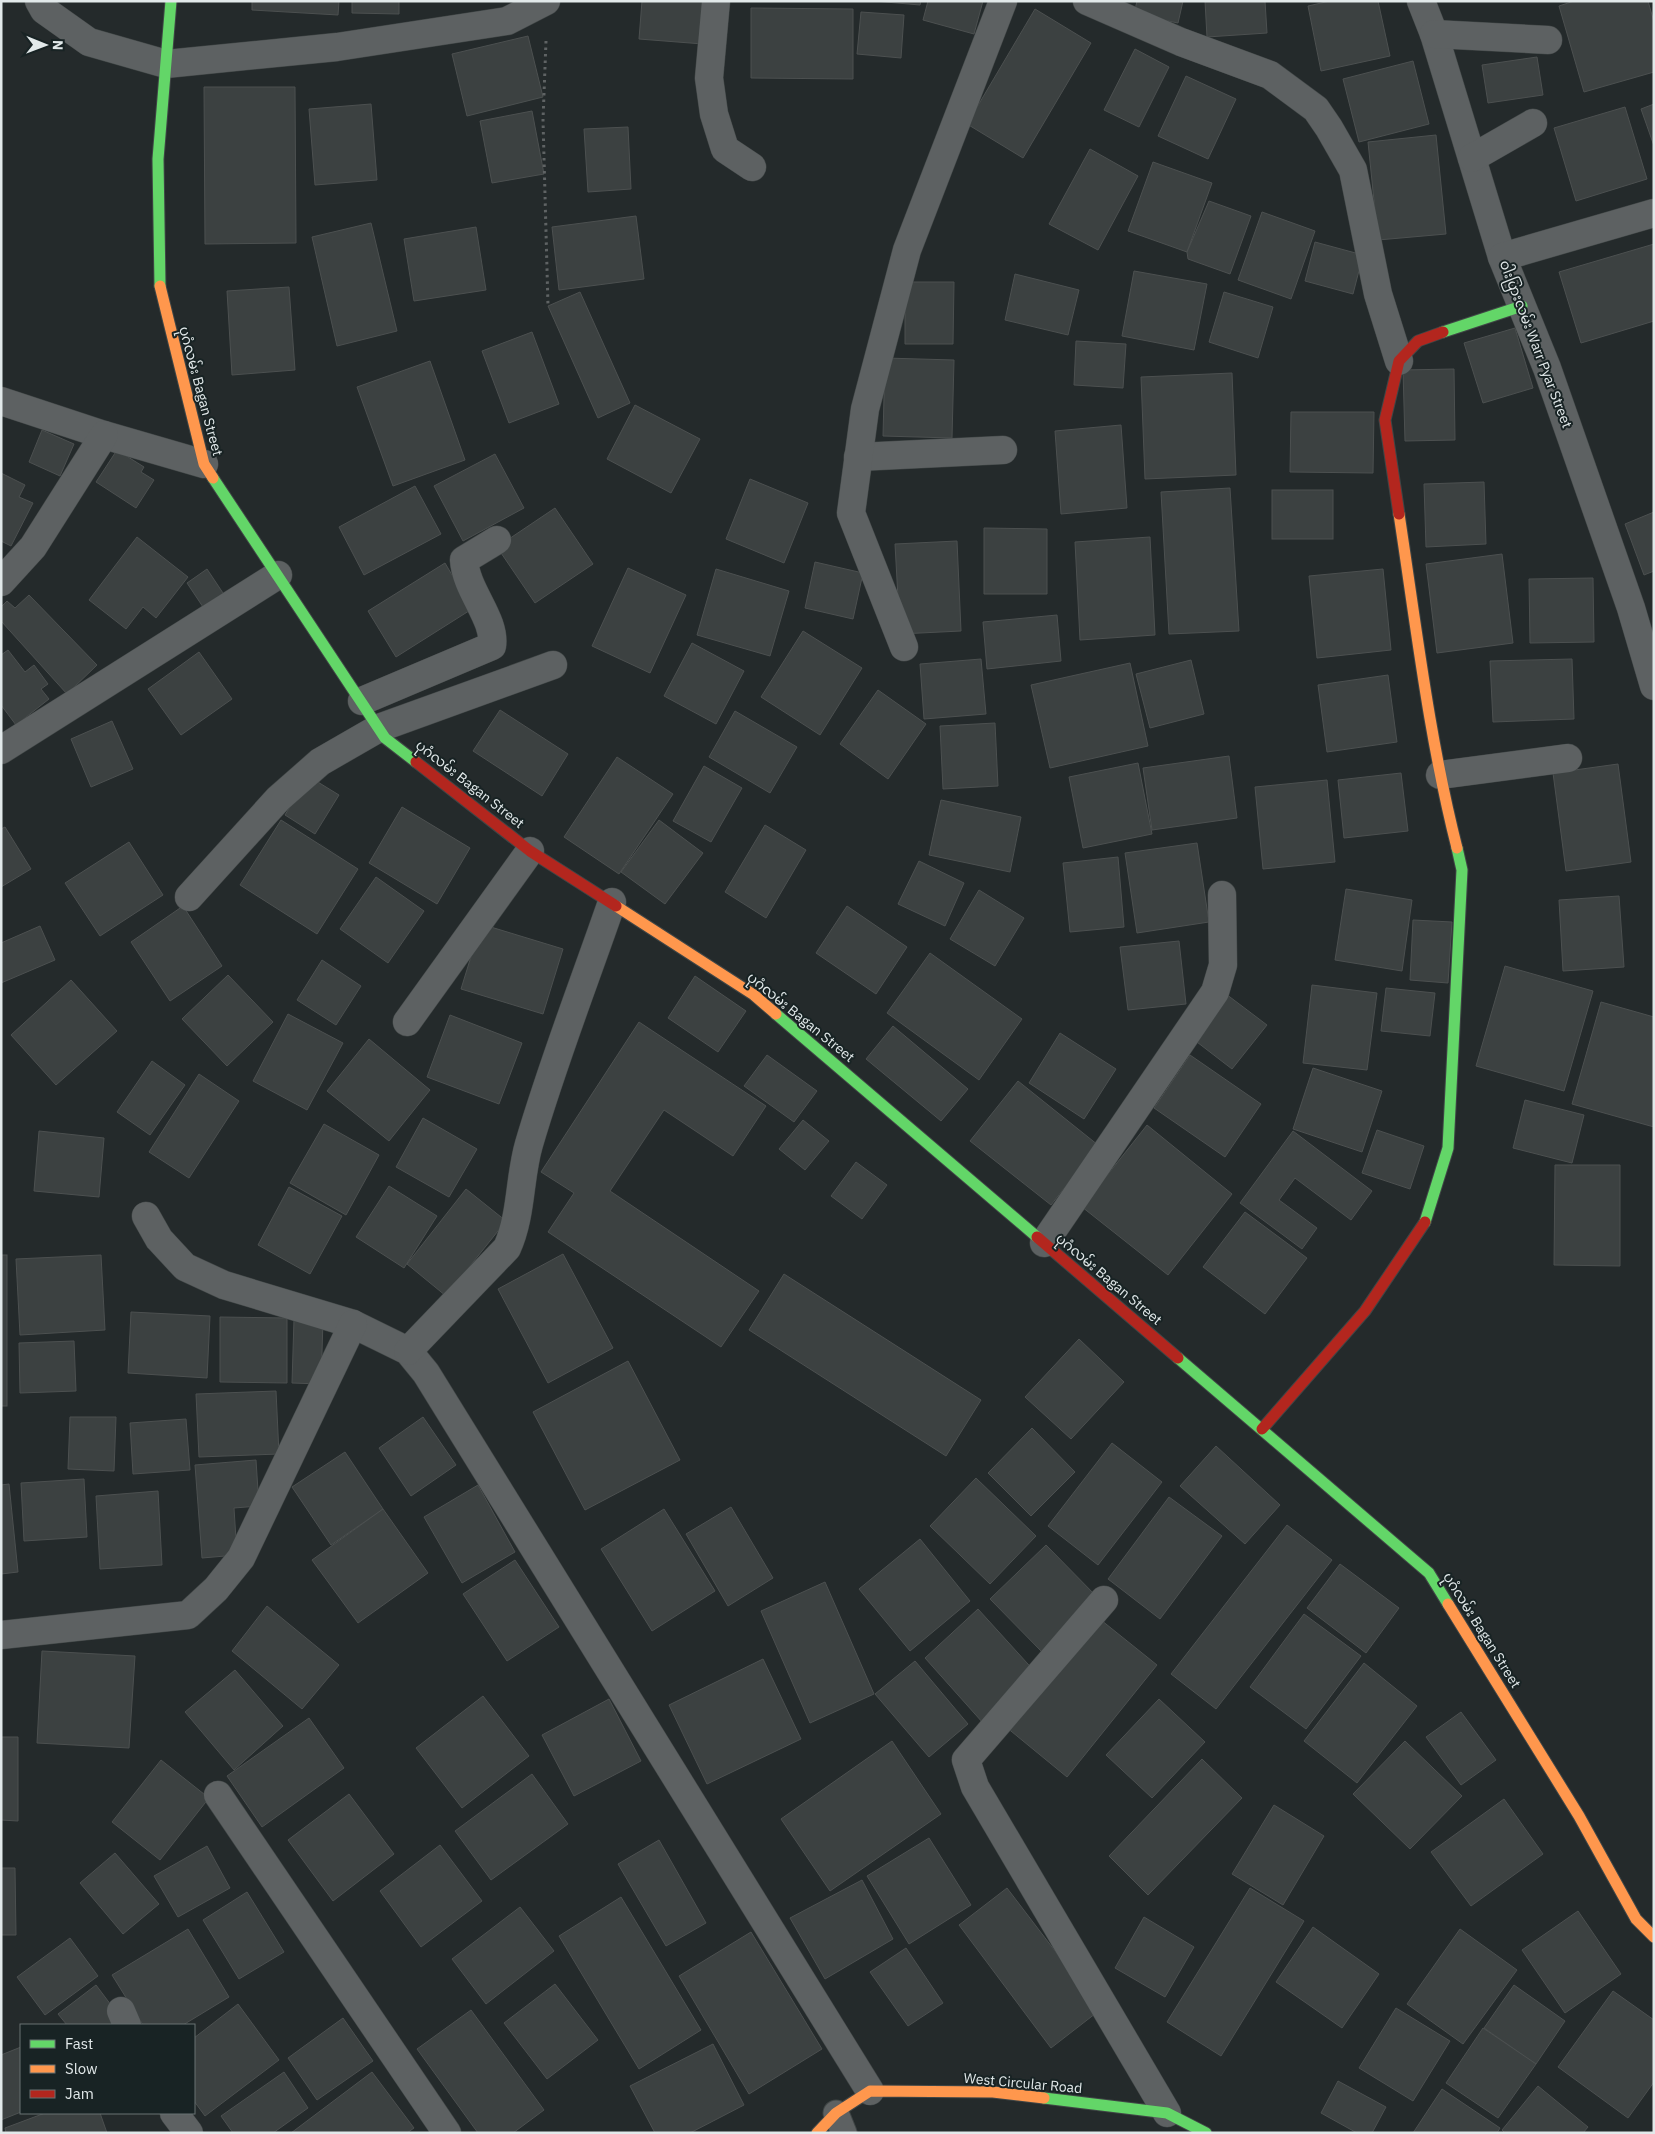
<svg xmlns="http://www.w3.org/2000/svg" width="1655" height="2134" viewBox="0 0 1655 2134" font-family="'IBM Plex Sans','Noto Sans Myanmar',sans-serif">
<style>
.building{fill:#3c4141;stroke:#4c5050}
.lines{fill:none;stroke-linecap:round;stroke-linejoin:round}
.lane-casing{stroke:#404646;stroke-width:27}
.street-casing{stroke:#404646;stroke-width:29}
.fast-casing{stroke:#404646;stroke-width:13}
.slow-casing{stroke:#404646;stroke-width:13}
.jam-casing{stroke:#404646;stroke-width:13}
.path{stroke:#5f6364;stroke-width:3;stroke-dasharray:2.5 4;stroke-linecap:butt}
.lane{stroke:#5d6162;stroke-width:25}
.street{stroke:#5d6162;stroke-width:28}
.fast{stroke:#63d668;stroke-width:11}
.slow{stroke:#ff974d;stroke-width:11}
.jam{stroke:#b3261e;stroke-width:11}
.labels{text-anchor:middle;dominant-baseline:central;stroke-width:4;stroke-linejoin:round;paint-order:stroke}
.street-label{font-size:14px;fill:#e2e9ea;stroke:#182324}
</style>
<rect width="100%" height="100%" fill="#242a2b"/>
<!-- building -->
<g class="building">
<polygon points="252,1 339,1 338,15 252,10"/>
<polygon points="352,1 399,1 399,14 352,13"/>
<polygon points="642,1 706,1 703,44 639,39"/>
<polygon points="874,1 921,1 920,5"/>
<polygon points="928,1 983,1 974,34 923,20"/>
<polygon points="1137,1 1183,1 1178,23 1134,14"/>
<polygon points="1205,1 1265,1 1267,33 1207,37"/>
<polygon points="1330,1 1378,1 1390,56 1321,71 1308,6"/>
<polygon points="1574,1 1648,1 1654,22 1654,72 1584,92 1559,6"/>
<polygon points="751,8 853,9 853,79 751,78"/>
<polygon points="1035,9 1091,43 1023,158 967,124"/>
<polygon points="861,12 904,15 901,58 857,54"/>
<polygon points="528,36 543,97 467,116 452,54"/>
<polygon points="1135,49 1169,67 1139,127 1104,110"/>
<polygon points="1537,57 1543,95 1488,103 1482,65"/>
<polygon points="1413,61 1429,124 1359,142 1343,79"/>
<polygon points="1186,76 1236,99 1208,159 1158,136"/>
<polygon points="204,87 295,87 296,243 205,244"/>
<polygon points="371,104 377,180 315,185 309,109"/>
<polygon points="1654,104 1654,146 1641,109"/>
<polygon points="1625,107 1647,179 1576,201 1554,128"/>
<polygon points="532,111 544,174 492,183 480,121"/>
<polygon points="628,127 631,189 588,192 584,129"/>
<polygon points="1436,135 1446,234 1378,240 1368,142"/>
<polygon points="1090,149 1138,176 1098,250 1049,224"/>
<polygon points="1153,162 1212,183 1187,252 1128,231"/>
<polygon points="1209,201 1251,216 1230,274 1188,259 1187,252"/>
<polygon points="1262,212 1315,231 1291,299 1238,280"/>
<polygon points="636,216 644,279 559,290 552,227"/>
<polygon points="371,223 397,331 337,346 312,237"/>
<polygon points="476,227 486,290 414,301 404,239"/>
<polygon points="1315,242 1363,255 1353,294 1305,281"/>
<polygon points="1654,244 1654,321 1581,343 1559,272"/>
<polygon points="1134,271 1207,284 1194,350 1122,336"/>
<polygon points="1015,274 1079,290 1068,335 1005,320"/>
<polygon points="905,282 954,282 953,344 905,344"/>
<polygon points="289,287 295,370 232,375 227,291"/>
<polygon points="580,292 630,403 598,418 548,306"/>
<polygon points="1224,292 1273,307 1258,358 1209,342"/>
<polygon points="1515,328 1533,388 1483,403 1464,343"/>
<polygon points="532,332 559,404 509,423 482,351"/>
<polygon points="1076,341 1126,344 1123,388 1074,385"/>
<polygon points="885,358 954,360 952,438 883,436"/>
<polygon points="430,361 465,460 393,486 357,387"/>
<polygon points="1454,369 1455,440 1405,441 1403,370"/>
<polygon points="1232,373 1236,475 1145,479 1141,377"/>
<polygon points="635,405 700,439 671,493 607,459"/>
<polygon points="1291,412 1374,412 1373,473 1290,472"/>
<polygon points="1121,425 1127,508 1061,514 1055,431"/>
<polygon points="42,430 74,444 60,476 29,462"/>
<polygon points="117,450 144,467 141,472 154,480 136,508 96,482"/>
<polygon points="495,454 524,508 463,541 434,486"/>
<polygon points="1,473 25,485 19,497 33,503 11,546 1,541"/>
<polygon points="750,479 808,503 784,563 726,539"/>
<polygon points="1484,482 1486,544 1426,547 1424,484"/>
<polygon points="415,486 441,534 364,575 339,527"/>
<polygon points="1230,488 1239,631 1169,634 1161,492"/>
<rect x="1272" y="490" width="61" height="49"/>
<polygon points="555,508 593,564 535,603 497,547"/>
<polygon points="1654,512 1654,571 1644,575 1625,524"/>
<polygon points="984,528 1047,529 1047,594 984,594"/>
<polygon points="137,537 188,577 156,618 143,607 126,629 89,600"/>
<polygon points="1150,537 1155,635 1080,640 1075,542"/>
<polygon points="957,541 961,631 900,634 895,544"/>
<polygon points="1502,554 1513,643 1437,653 1426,564"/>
<polygon points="815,562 863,573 853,619 805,608"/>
<polygon points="445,563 472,609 396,657 368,611"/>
<polygon points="628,568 686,595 650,673 592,646"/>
<polygon points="207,569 225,596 205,610 187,583"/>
<polygon points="716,569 789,591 770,656 697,635"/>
<polygon points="1383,569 1391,650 1317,658 1309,576"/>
<polygon points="1593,578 1594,642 1530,643 1529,579"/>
<polygon points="29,595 97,665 67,694 1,621 1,607 7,601 15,608"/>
<polygon points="1057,615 1061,661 987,669 983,622"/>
<polygon points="803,631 862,668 820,735 761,697"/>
<polygon points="692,643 744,671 716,724 664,696"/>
<polygon points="8,650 25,672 34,665 48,684 41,689 49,699 16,725 1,705 1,655"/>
<polygon points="199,652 232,699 181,735 148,689"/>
<polygon points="981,659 986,714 924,719 920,664"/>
<polygon points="1572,659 1574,719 1493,722 1490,661"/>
<polygon points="1191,660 1204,714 1150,728 1136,674"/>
<polygon points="1130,663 1148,746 1050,768 1031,685"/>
<polygon points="1388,675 1397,742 1327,752 1318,685"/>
<polygon points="878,690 926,724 888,779 840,744"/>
<polygon points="500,710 568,754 542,796 473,751"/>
<polygon points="735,711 797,747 770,793 709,757"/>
<polygon points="112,721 133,769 91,787 71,739"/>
<polygon points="995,723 998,786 943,789 940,726"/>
<polygon points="1229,756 1237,818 1152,830 1143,768"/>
<polygon points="617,757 673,794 619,874 564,837"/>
<polygon points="1138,763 1152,834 1083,848 1069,777"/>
<polygon points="1618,764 1631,862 1566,871 1553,773"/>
<polygon points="704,766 742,788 711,842 673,821"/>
<polygon points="1401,773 1408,831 1344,838 1338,780"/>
<polygon points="308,776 339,795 315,834 285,815"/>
<polygon points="1327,780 1335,862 1263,869 1255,787"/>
<polygon points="941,800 1021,817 1010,872 929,855"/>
<polygon points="402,807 470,848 437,904 369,863"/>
<polygon points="281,820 358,869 317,934 240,885"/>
<polygon points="659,820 703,853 665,904 621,872"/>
<polygon points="765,825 806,850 766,918 725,892"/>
<polygon points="5,827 31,869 1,887 1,829"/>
<polygon points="129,842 163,895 100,936 65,883"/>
<polygon points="1197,843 1209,922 1137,933 1125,853"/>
<polygon points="1118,857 1124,927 1070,932 1063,863"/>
<polygon points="919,861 964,883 945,926 898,904"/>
<polygon points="376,877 424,911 388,963 340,929"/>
<polygon points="1346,889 1412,900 1402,971 1335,960"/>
<polygon points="979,890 1024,918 995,966 950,939"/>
<polygon points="1619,896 1624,967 1563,971 1559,900"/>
<polygon points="183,906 222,966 170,1001 131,942"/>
<polygon points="847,906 907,947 876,994 816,953"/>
<polygon points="1413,920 1452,922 1448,983 1410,980"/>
<polygon points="481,924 563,949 543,1014 461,989"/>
<polygon points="40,926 55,960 1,983 1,943"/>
<polygon points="1179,941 1186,1004 1128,1010 1120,947"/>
<polygon points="930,953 1022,1019 979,1080 887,1013"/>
<polygon points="322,960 361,986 336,1025 297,1000"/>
<polygon points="1505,966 1593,991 1564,1091 1476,1066"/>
<polygon points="228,975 273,1022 227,1066 182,1019"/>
<polygon points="695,976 746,1011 718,1052 668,1018"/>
<polygon points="71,980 117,1031 56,1085 11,1035"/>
<polygon points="1312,985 1377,993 1367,1070 1303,1063"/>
<polygon points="1386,988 1435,993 1430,1036 1381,1031"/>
<polygon points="1226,994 1267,1025 1232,1069 1193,1039"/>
<polygon points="1601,1002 1654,1017 1654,1127 1572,1104"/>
<polygon points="288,1014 343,1043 307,1110 253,1081"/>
<polygon points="450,1015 522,1043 499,1104 427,1077"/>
<polygon points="639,1022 766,1106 733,1156 664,1110 610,1191 759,1291 721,1347 548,1232 574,1193 541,1172"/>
<polygon points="893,1026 968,1089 941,1121 866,1059"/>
<polygon points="1060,1033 1116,1069 1084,1119 1029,1083"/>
<polygon points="369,1039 430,1090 389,1141 327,1091"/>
<polygon points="767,1055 817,1091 794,1122 744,1086"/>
<polygon points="1190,1055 1261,1104 1225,1157 1154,1108"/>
<polygon points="152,1061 185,1085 150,1135 117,1112"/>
<polygon points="1313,1068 1382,1091 1362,1152 1293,1129"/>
<polygon points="199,1074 239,1101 189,1178 149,1152"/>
<polygon points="1018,1081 1098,1145 1051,1205 970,1141"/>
<polygon points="1525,1100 1584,1115 1572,1163 1513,1148"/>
<polygon points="423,1118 477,1149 449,1197 396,1167"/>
<polygon points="803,1120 829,1141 805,1170 779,1149"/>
<polygon points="324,1124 379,1155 346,1215 290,1183"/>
<polygon points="1147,1125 1232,1194 1168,1275 1082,1207"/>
<polygon points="1377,1130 1424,1146 1410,1189 1362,1173"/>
<polygon points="39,1131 104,1138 99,1197 34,1191"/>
<polygon points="1293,1131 1372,1191 1351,1220 1295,1178 1279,1200 1317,1228 1302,1249 1240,1203"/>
<polygon points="856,1162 887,1185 862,1219 831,1196"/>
<polygon points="1555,1165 1620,1165 1620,1266 1554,1265"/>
<polygon points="389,1186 437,1216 404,1268 356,1237"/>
<polygon points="289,1187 342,1216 310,1274 258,1245"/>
<polygon points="466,1189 506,1221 446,1296 407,1264"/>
<polygon points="1245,1212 1307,1258 1265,1314 1203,1267"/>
<polygon points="563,1254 613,1348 548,1383 498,1289"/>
<rect x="1" y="1255" width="6" height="151"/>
<polygon points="101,1255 105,1330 20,1335 16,1259"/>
<polygon points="784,1274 981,1400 946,1456 749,1330"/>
<polygon points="131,1312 210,1316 207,1378 128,1373"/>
<polygon points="220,1317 287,1318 287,1383 220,1382"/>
<polygon points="294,1319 323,1320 321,1384 292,1383"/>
<polygon points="1079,1339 1124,1382 1071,1439 1025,1397"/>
<polygon points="74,1341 76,1391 20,1393 19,1343"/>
<polygon points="628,1361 680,1460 585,1510 533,1412"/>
<polygon points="276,1391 279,1454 199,1457 196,1394"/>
<polygon points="70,1417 116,1417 114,1471 68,1469"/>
<polygon points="423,1417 456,1465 411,1496 379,1448"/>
<polygon points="186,1419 190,1470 133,1474 130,1423"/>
<polygon points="1032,1428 1075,1472 1031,1516 988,1473"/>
<polygon points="1112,1443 1162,1482 1098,1565 1048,1526"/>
<polygon points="1216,1446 1280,1505 1245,1544 1180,1486"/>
<polygon points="345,1452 383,1509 331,1545 292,1487"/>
<polygon points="256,1460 259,1506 234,1508 237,1555 202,1558 195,1465"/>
<polygon points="976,1478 1036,1536 990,1584 930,1526"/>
<polygon points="84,1479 87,1537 24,1541 21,1483"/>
<polygon points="9,1484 18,1572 1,1574 1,1485"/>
<polygon points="478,1485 515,1552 462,1583 424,1517"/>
<polygon points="158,1491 162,1565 100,1569 96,1496"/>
<polygon points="1169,1497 1222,1536 1160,1619 1108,1579"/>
<polygon points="731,1507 773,1578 728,1606 686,1534"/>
<polygon points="383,1509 428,1573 358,1623 312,1560"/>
<polygon points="664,1509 715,1591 652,1631 601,1549"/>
<polygon points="1287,1525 1332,1560 1216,1709 1171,1674"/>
<polygon points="920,1539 970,1601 910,1651 859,1589"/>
<polygon points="1046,1545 1099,1599 1043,1653 990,1599"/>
<polygon points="515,1560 559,1627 507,1661 463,1594"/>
<polygon points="1340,1564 1399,1608 1366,1653 1307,1608"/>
<polygon points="825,1582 874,1694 810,1723 761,1611"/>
<polygon points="267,1606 339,1665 302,1709 232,1651"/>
<polygon points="978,1609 1037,1674 983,1723 925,1658"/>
<polygon points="1304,1614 1361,1656 1306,1729 1250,1687"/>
<polygon points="1096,1616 1157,1665 1067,1777 1006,1727"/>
<polygon points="42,1651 135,1656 129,1748 37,1743"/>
<polygon points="763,1659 801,1739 707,1784 669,1705"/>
<polygon points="915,1661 968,1724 929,1757 875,1694"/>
<polygon points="1364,1663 1417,1706 1357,1783 1304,1741"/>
<polygon points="235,1670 283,1726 234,1770 185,1712"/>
<polygon points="483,1696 529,1756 462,1808 416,1748"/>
<polygon points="609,1699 641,1761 574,1796 542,1735"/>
<polygon points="1159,1699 1205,1742 1152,1798 1106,1755"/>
<polygon points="1461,1712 1496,1760 1461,1785 1426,1737"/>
<polygon points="309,1718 344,1768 262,1827 227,1776"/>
<polygon points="1,1737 18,1737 18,1821 1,1820"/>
<polygon points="892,1741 941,1814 830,1891 781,1819"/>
<polygon points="1405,1741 1462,1796 1410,1849 1353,1794"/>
<polygon points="1202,1759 1242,1798 1148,1895 1109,1856"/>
<polygon points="161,1760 209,1798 160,1860 112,1822"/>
<polygon points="532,1774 568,1824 491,1880 455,1831"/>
<polygon points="349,1794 394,1854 333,1901 288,1840"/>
<polygon points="1504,1799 1543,1854 1471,1906 1431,1852"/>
<polygon points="1274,1805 1324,1836 1283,1905 1232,1874"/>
<polygon points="929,1838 971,1905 909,1944 867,1876"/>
<polygon points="659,1840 706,1923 666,1946 618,1864"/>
<polygon points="440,1845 482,1901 421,1947 380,1891"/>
<polygon points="207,1846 230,1888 178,1917 154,1876"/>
<polygon points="115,1853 159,1904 123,1934 80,1883"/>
<polygon points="1,1868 15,1868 16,1935 1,1935"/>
<polygon points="862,1880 893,1939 825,1979 790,1918"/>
<polygon points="1007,1888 1100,2010 1051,2048 959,1925"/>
<polygon points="1250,1888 1304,1921 1221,2056 1167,2022"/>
<polygon points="247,1892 284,1952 239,1979 203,1920"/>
<polygon points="621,1897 701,2030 639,2069 559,1936"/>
<polygon points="520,1907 554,1951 486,2004 452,1959"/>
<polygon points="1578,1911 1621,1974 1565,2013 1522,1950"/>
<polygon points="1144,1917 1194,1947 1165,1997 1115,1968"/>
<polygon points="1313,1927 1379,1974 1342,2028 1276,1982"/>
<polygon points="188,1929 229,1997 183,2025 143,2025 112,1975"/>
<polygon points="1460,1929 1517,1970 1463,2044 1407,2004"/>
<polygon points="751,1932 822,2049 749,2094 679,1976"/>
<polygon points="70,1938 98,1976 45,2015 17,1977"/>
<polygon points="906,1948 943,2003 908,2026 870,1972"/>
<polygon points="555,1984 598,2040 547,2079 504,2023"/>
<polygon points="96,1985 126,2025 67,2025 58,2014"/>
<polygon points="1514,1985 1565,2021 1536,2064 1484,2028"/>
<polygon points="1613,1991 1654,2020 1654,2082 1628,2118 1558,2067"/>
<polygon points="238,2004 279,2060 205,2116 194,2101 194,2038"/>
<polygon points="1396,2008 1450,2041 1413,2101 1359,2068"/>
<polygon points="471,2010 544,2110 513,2133 478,2133 417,2049"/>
<polygon points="343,2018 373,2061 317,2100 288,2058"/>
<polygon points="1483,2028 1536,2064 1498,2118 1446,2083"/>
<polygon points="713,2044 744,2105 690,2133 655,2133 630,2086"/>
<polygon points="21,2047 21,2112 1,2120 1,2055"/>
<polygon points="284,2072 308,2108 273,2133 233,2133 221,2116"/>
<polygon points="372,2072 414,2128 407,2133 291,2133"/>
<polygon points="1338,2081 1386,2107 1372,2133 1357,2133 1321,2113"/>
<polygon points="1538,2086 1588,2127 1583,2133 1505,2133 1502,2130"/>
<polygon points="1442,2089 1500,2128 1497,2133 1413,2133"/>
<polygon points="45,2113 100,2113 107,2133 6,2133 5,2128"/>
</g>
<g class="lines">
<defs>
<polyline id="lane" points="836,2113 844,2133"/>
<g id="street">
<polyline points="39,1 44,10 89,42 166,64 337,47 507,21 546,1"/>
<polyline points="716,1 709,78 714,114 725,149 752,167"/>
<polyline points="1087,1 1181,42 1270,75 1316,109 1329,128 1353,170 1378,294 1399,361"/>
<polyline points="1421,1 1434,34 1502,257 1547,368 1631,608 1654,686"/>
<polyline points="1434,34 1548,40"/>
<polyline points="1472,158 1533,123"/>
<polyline points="1502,257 1654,213"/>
<polyline points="1,401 104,435 204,464"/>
<polyline points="858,457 1003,450"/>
<polyline points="1,582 33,547 104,435"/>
<polyline points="904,647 851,513 865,409 907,250 1003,1"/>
<path d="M362,701L492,646C496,619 466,591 464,560L497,540"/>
<polyline points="1,750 278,575"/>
<polyline points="1440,775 1568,758"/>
<polyline points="189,897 278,799 320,762 379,728 553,665"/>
<polyline points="407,1022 530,851"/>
<polyline points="146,1216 159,1239 185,1267 224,1285 353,1324 408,1351 426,1373 870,2091"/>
<polyline points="1044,1243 1215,992 1223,965 1222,895"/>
<path d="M408,1351L507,1248C522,1215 519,1178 529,1144C553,1062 584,983 612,902"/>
<polyline points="1104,1600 966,1760 975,1787 1167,2113"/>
<polyline points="1,1635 188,1615 216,1589 241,1558 353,1324"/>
<polyline points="218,1795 447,2133"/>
<polyline points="121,2011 127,2025"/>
<polyline points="174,2113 189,2133"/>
</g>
<g id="fast">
<polyline points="160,286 158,159 171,1"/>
<polyline points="1443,332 1522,306"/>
<polyline points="213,478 385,738 416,762"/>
<polyline points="776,1014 1037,1237"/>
<polyline points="1425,1222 1448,1148 1462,870 1457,848"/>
<polyline points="1178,1358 1429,1573 1448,1604"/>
<polyline points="1044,2098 1167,2113 1206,2133"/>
</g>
<g id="slow">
<polyline points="160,286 204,464 213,478"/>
<path d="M1399,514C1416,625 1429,738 1457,848"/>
<polyline points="616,906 754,995 776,1014"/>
<polyline points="1448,1604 1579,1816 1636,1919 1654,1937"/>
<polyline points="817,2133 836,2113 870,2091 993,2092 1044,2098"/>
</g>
<g id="jam">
<polyline points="1399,514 1385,420 1399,361 1418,341 1443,332"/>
<polyline points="416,762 530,851 616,906"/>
<polyline points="1037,1237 1178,1358"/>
<polyline points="1262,1429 1365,1311 1425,1222"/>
</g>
</defs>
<!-- lane casing -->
<use href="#lane" class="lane-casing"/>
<!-- street casing -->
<use href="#street" class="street-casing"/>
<!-- fast casing -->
<use href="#fast" class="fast-casing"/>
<!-- slow casing -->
<use href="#slow" class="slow-casing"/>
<!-- jam casing -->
<use href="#jam" class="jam-casing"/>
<!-- path -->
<polyline class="path" points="546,41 543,120 548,306"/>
<!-- lane -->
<use href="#lane" class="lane"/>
<!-- street -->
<use href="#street" class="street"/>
<!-- fast -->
<use href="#fast" class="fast"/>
<!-- slow -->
<use href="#slow" class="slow"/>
<!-- jam -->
<use href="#jam" class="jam"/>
</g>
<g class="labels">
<!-- street labels -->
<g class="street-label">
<text transform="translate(1536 344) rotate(69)">ဝါးပြားလမ်း Warr Pyar Street</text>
<text transform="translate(201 391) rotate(75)">ပုဂံလမ်း Bagan Street</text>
<text transform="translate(470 784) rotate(38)">ပုဂံလမ်း Bagan Street</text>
<text transform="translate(801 1017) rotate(39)">ပုဂံလမ်း Bagan Street</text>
<text transform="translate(1109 1279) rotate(40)">ပုဂံလမ်း Bagan Street</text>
<text transform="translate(1482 1630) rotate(58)">ပုဂံလမ်း Bagan Street</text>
<text transform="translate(1023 2083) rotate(5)">West Circular Road</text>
</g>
</g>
<!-- border -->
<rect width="1655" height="2134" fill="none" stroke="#e2e9ea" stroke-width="5"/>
<!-- legend -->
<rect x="20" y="2024" width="175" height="90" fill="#182324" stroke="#697273"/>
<rect x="30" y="2040" width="25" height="8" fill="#63d668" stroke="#697273"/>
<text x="65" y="2049" font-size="15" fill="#e2e9ea">Fast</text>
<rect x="30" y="2065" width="25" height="8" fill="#ff974d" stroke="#697273"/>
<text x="65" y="2074" font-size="15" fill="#e2e9ea">Slow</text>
<rect x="30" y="2090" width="25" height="8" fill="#b3261e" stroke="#697273"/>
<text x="65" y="2099" font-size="15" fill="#e2e9ea">Jam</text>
<!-- north arrow -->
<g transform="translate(45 45) rotate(91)" stroke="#182324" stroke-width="4" paint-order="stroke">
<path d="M0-4L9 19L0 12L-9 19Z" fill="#e2e9ea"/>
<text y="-8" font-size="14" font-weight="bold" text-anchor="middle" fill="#e2e9ea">N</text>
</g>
</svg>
